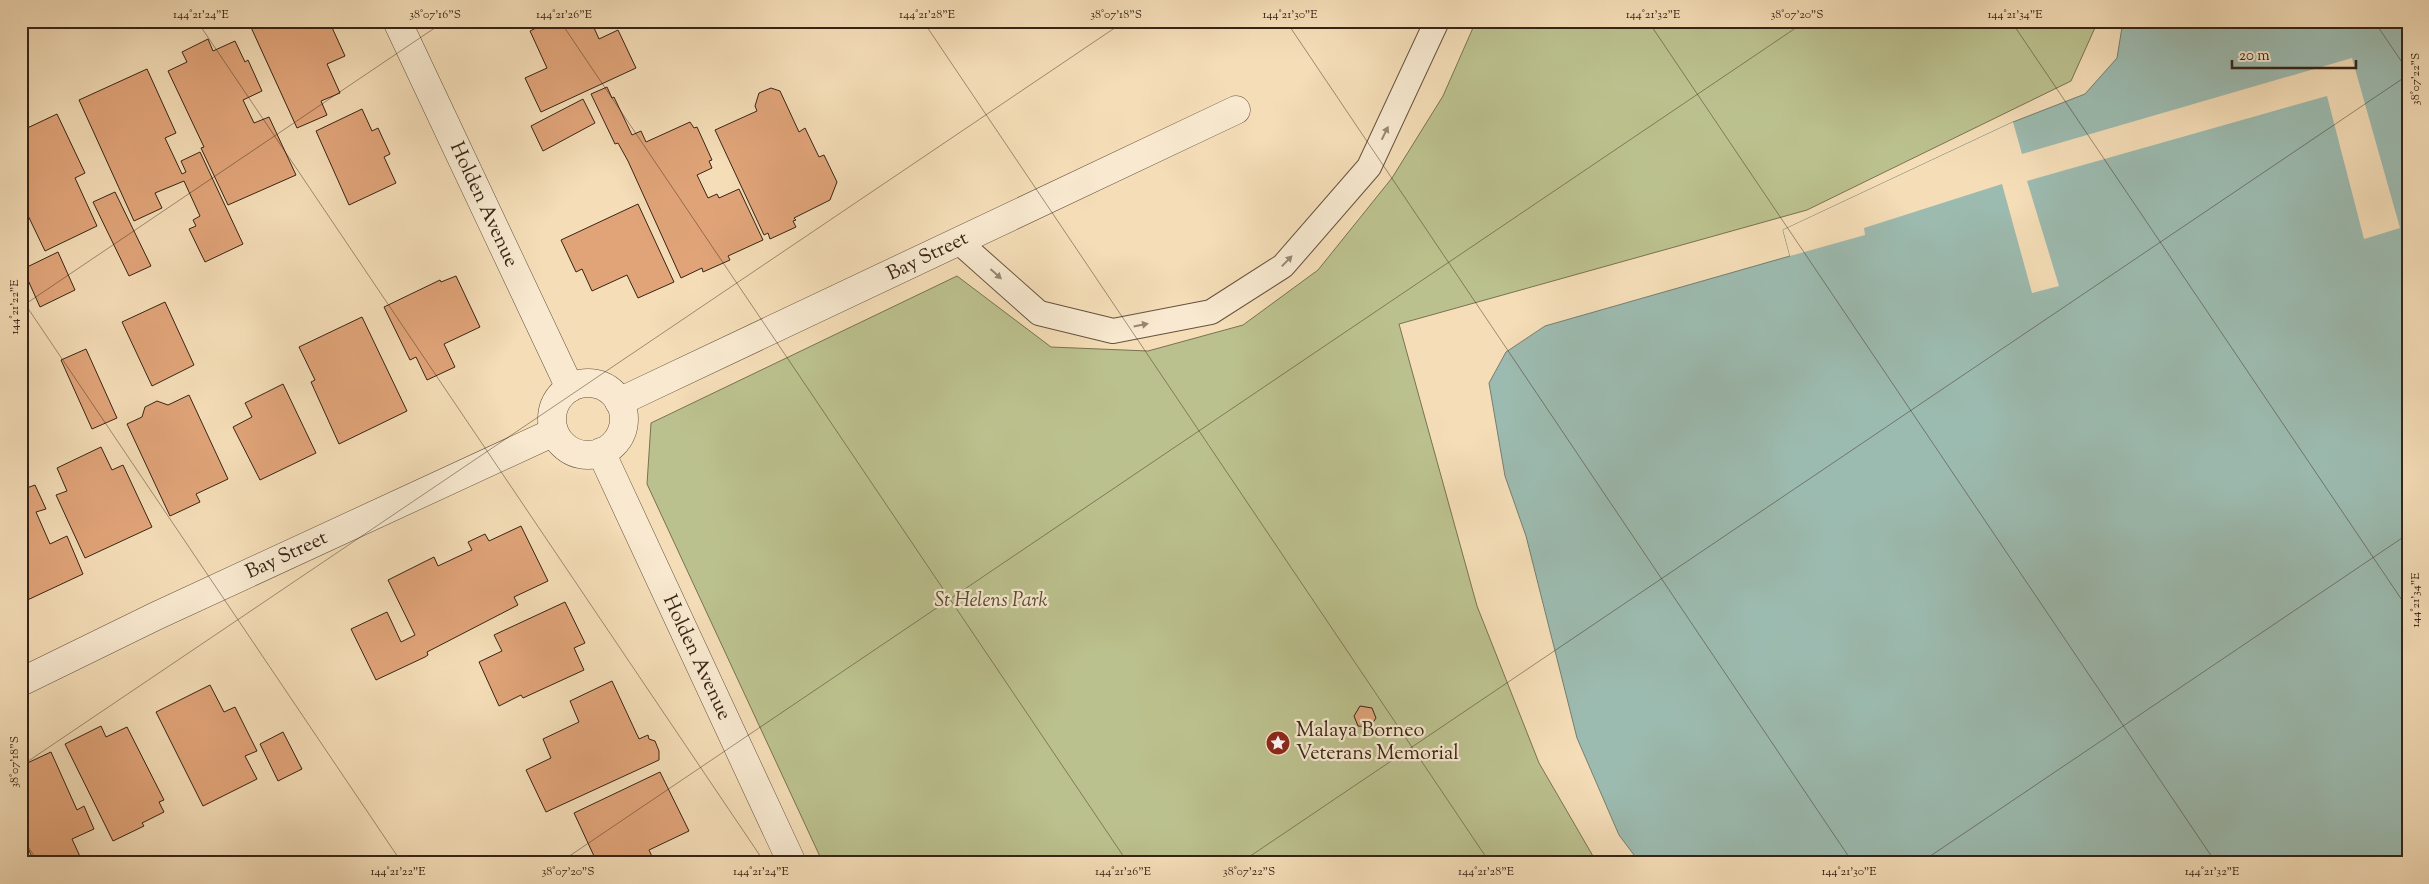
<svg xmlns="http://www.w3.org/2000/svg" width="2429" height="884" viewBox="0 0 2429 884" font-family="'Sorts Mill Goudy',serif">
<style>
.green{fill:#bbc18e;stroke:#797252}
.water{fill:#9cbbb0;stroke:#747f72}
.pier{fill:#f4ddb7}
.building{fill:#e1a479;stroke:#372416}
.lines{fill:none;stroke-linecap:round;stroke-linejoin:round}
.service-casing{stroke:#66523e;stroke-width:26}
.minor-casing{stroke:#66523e;stroke-width:29}
.service{stroke:#f8e9d0;stroke-width:24}
.minor{stroke:#f8e9d0;stroke-width:28}
.oneway{fill:#988673}
.ticks{fill:none;stroke:#372416;stroke-width:1;stroke-opacity:0.45}
.labels{text-anchor:middle;dominant-baseline:central;stroke-width:4.5;stroke-linejoin:round;paint-order:stroke}
.street-label{font-size:20px;fill:#372416;stroke:#f8e9d0}
.park-label{font-size:20px;font-style:italic;fill:#584b34;stroke:#f8e9d0}
.poi-label{font-size:20px;fill:#372416;stroke:#f8e9d0;text-anchor:start}
.neatline{fill:none;stroke:#372416;stroke-width:2}
.ticks-label{font-size:12px;text-anchor:middle;fill:#372416}
</style>
<rect width="100%" height="100%" fill="#f4ddb7"/>
<filter id="stains"><feTurbulence type="fractalNoise" baseFrequency=".004" numOctaves="4"/><feColorMatrix values="0 0 0 0 .2 0 0 0 0 .09 0 0 0 0 .02 0 0 0 .5 -.17"/></filter>
<radialGradient id="worn" r=".72"><stop offset=".6" stop-color="#630" stop-opacity="0"/><stop offset="1" stop-color="#630" stop-opacity=".3"/></radialGradient>
<!-- green -->
<polygon class="green" points="1476,21 2098,21 2071,81 1807,210 1399,324 1477,606 1539,763 1597,863 823,863 647,484 651,423 957,276 1051,347 1148,351 1243,325 1318,270 1392,178 1443,96"/>
<!-- water -->
<polygon class="water" points="2123,21 2408,21 2408,863 1640,863 1619,835 1577,738 1526,536 1505,476 1489,383 1506,352 1545,326 1790,256 1783,230 2013,122 2085,94 2117,58"/>
<!-- pier -->
<polygon class="pier" points="2352,58 2400,228 2364,239 2327,96 2027,181 2059,286 2032,293 2002,184 1864,228 1865,235 1790,256 1783,230 2013,122 2022,154"/>
<!-- building -->
<g class="building">
<polygon points="253,21 329,21 345,56 327,64 340,93 321,101 327,115 297,128 249,23"/>
<polygon points="491,21 509,21 494,28"/>
<polygon points="550,21 591,21 599,39 618,30 636,68 541,112 525,78 547,68 530,31"/>
<polygon points="208,39 213,51 235,41 245,62 248,60 262,91 243,100 254,123 269,117 296,175 228,205 201,148 204,147 168,71 187,62 182,52"/>
<polygon points="147,69 176,133 165,138 182,174 186,172 181,161 200,152 243,244 205,262 189,229 196,226 193,220 200,216 184,181 155,193 162,208 134,221 79,100"/>
<polygon points="607,87 612,98 614,97 632,135 641,131 646,142 690,122 694,128 697,127 712,160 709,161 712,168 697,175 708,198 717,194 719,198 739,189 763,240 728,256 730,260 703,272 702,268 681,278 628,161 618,143 615,144 591,94"/>
<polygon points="771,88 780,91 799,132 805,128 819,157 824,155 837,182 830,200 794,218 796,220 793,221 796,227 770,239 768,233 764,235 715,130 757,111 755,106 759,93"/>
<polygon points="583,99 595,123 543,151 531,126"/>
<polygon points="362,109 372,131 378,128 390,154 384,157 396,183 349,205 316,131"/>
<polygon points="57,114 85,173 75,178 97,226 45,251 21,201 21,131"/>
<polygon points="115,192 151,266 129,276 93,202"/>
<polygon points="638,204 674,282 638,298 627,275 592,291 582,269 576,272 561,240"/>
<polygon points="58,252 75,290 40,307 23,269"/>
<polygon points="456,276 480,327 444,344 455,367 427,380 416,357 410,360 384,307 440,280 441,282"/>
<polygon points="165,302 194,365 152,386 122,322"/>
<polygon points="362,317 407,411 339,444 311,382 315,380 299,347"/>
<polygon points="86,349 117,418 92,429 61,360"/>
<polygon points="283,384 316,453 260,480 233,427 252,417 245,403"/>
<polygon points="189,395 228,479 196,494 200,502 170,516 127,424 142,417 145,407 157,401 168,405"/>
<polygon points="101,447 112,470 123,465 152,527 85,558 56,495 67,491 57,468"/>
<polygon points="35,485 46,509 36,512 50,544 67,536 83,574 21,603 21,487 24,489"/>
<polygon points="521,526 548,581 514,597 518,605 427,652 428,655 425,657 376,680 351,629 387,612 401,642 415,635 388,580 434,557 438,566 472,550 468,542 485,534 489,541"/>
<polygon points="565,602 585,643 574,648 584,670 523,698 521,695 499,706 479,662 502,651 494,635"/>
<polygon points="612,681 639,739 648,735 649,739 655,741 659,751 659,760 546,812 526,770 551,758 543,739 579,722 570,701"/>
<polygon points="210,685 224,712 235,707 257,751 245,756 257,779 203,806 156,712"/>
<polygon points="1360,706 1372,708 1376,718 1370,727 1358,726 1354,716"/>
<polygon points="101,726 106,737 127,727 164,800 159,802 164,812 142,823 144,826 113,841 65,744"/>
<polygon points="283,732 302,769 278,781 260,744"/>
<polygon points="51,752 77,810 84,806 94,829 72,839 83,863 35,863 21,834 24,832 21,826 21,770 25,769 23,765"/>
<polygon points="660,772 689,831 649,850 655,863 580,863 594,856 574,813"/>
</g>
<g class="lines">
<defs>
<polyline id="service" points="959,242 1039,313 1113,331 1211,312 1283,266 1369,167 1437,21"/>
<g id="minor">
<polyline points="397,21 570,388"/>
<circle cx="588" cy="419" r="36"/>
<polyline points="619,402 1236,110"/>
<polyline points="601,452 792,863"/>
<polyline points="21,682 156,616 554,432"/>
</g>
</defs>
<!-- service casing -->
<use href="#service" class="service-casing"/>
<!-- minor casing -->
<use href="#minor" class="minor-casing"/>
<!-- service -->
<use href="#service" class="service"/>
<!-- minor -->
<use href="#minor" class="minor"/>
</g>
<!-- one-way arrows -->
<defs><path id="oneway-solid" d="M-6-.8H1V-3.2L6.5 0L1 3.2V.8H-6Z" transform="scale(1.25)"/></defs>
<g class="oneway">
<use href="#oneway-solid" transform="translate(1385 133) rotate(-64)"/>
<use href="#oneway-solid" transform="translate(1287 261) rotate(-46)"/>
<use href="#oneway-solid" transform="translate(996 274) rotate(42)"/>
<use href="#oneway-solid" transform="translate(1141 325) rotate(-11)"/>
</g>
<!-- ticks -->
<path class="ticks" d="M197,21L765,863M560,21L1128,863M923,21L1490,863M1286,21L1853,863M1648,21L2216,863M2011,21L2408,609M2374,21L2408,71M21,298L402,863M21,307L445,21M21,766L1125,21M21,836L39,863M559,863L1806,21M1240,863L2408,75M1920,863L2408,534"/>
<!-- icons -->
<defs>
<symbol id="sight-disc" viewBox="-11 -11 22 22"><circle r="9.5" fill="#8f2418" stroke="#f8e9d0"/><path d="M0-6L1.8-2.2L6-1.7L2.9 1.2L3.7 5.4L0 3.3L-3.7 5.4L-2.9 1.2L-6-1.7L-1.8-2.2Z" fill="#fff"/></symbol>
</defs>
<g fill-rule="evenodd">
<use href="#sight-disc" x="1264" y="729" width="28" height="28"/>
</g>
<g class="labels">
<!-- street labels -->
<g class="street-label">
<text transform="translate(483 205) rotate(65)">Holden Avenue</text>
<text transform="translate(928 257) rotate(-26)">Bay Street</text>
<text transform="translate(287 556) rotate(-25)">Bay Street</text>
<text transform="translate(696 658) rotate(65)">Holden Avenue</text>
</g>
<!-- park labels -->
<g class="park-label">
<text x="991" y="601">St Helens Park</text>
</g>
<!-- poi labels -->
<g class="poi-label">
<text x="1296" y="731">Malaya Borneo<tspan x="1296" dy="23">Veterans Memorial</tspan></text>
</g>
</g>
<!-- margin -->
<rect width="2429" height="884" fill="none" stroke="#f4ddb7" stroke-width="55"/>
<!-- scale -->
<path d="M2232 60v8h124v-8" fill="none" stroke="#372416" stroke-width="2.5"/>
<text x="2239" y="60" font-size="15" fill="#372416" stroke="#f8e9d0" stroke-width="4" paint-order="stroke">20 m</text>
<rect x="28" y="28" width="2374" height="828" class="neatline"/>
<g class="ticks-label">
<text x="201" y="18">144°21'24"E</text>
<text x="435" y="18">38°07'16"S</text>
<text x="564" y="18">144°21'26"E</text>
<text x="927" y="18">144°21'28"E</text>
<text x="1116" y="18">38°07'18"S</text>
<text x="1290" y="18">144°21'30"E</text>
<text x="1653" y="18">144°21'32"E</text>
<text x="1797" y="18">38°07'20"S</text>
<text x="2015" y="18">144°21'34"E</text>
<text transform="translate(2415 79) rotate(-90)" y="4">38°07'22"S</text>
<text transform="translate(14 307) rotate(-90)" y="4">144°21'22"E</text>
<text transform="translate(2415 600) rotate(-90)" y="4">144°21'34"E</text>
<text transform="translate(14 762) rotate(-90)" y="4">38°07'18"S</text>
<text x="398" y="875">144°21'22"E</text>
<text x="568" y="875">38°07'20"S</text>
<text x="761" y="875">144°21'24"E</text>
<text x="1123" y="875">144°21'26"E</text>
<text x="1249" y="875">38°07'22"S</text>
<text x="1486" y="875">144°21'28"E</text>
<text x="1849" y="875">144°21'30"E</text>
<text x="2212" y="875">144°21'32"E</text>
</g>
<rect width="100%" height="100%" filter="url(#stains)"/>
<rect width="100%" height="100%" fill="url(#worn)"/>
</svg>
